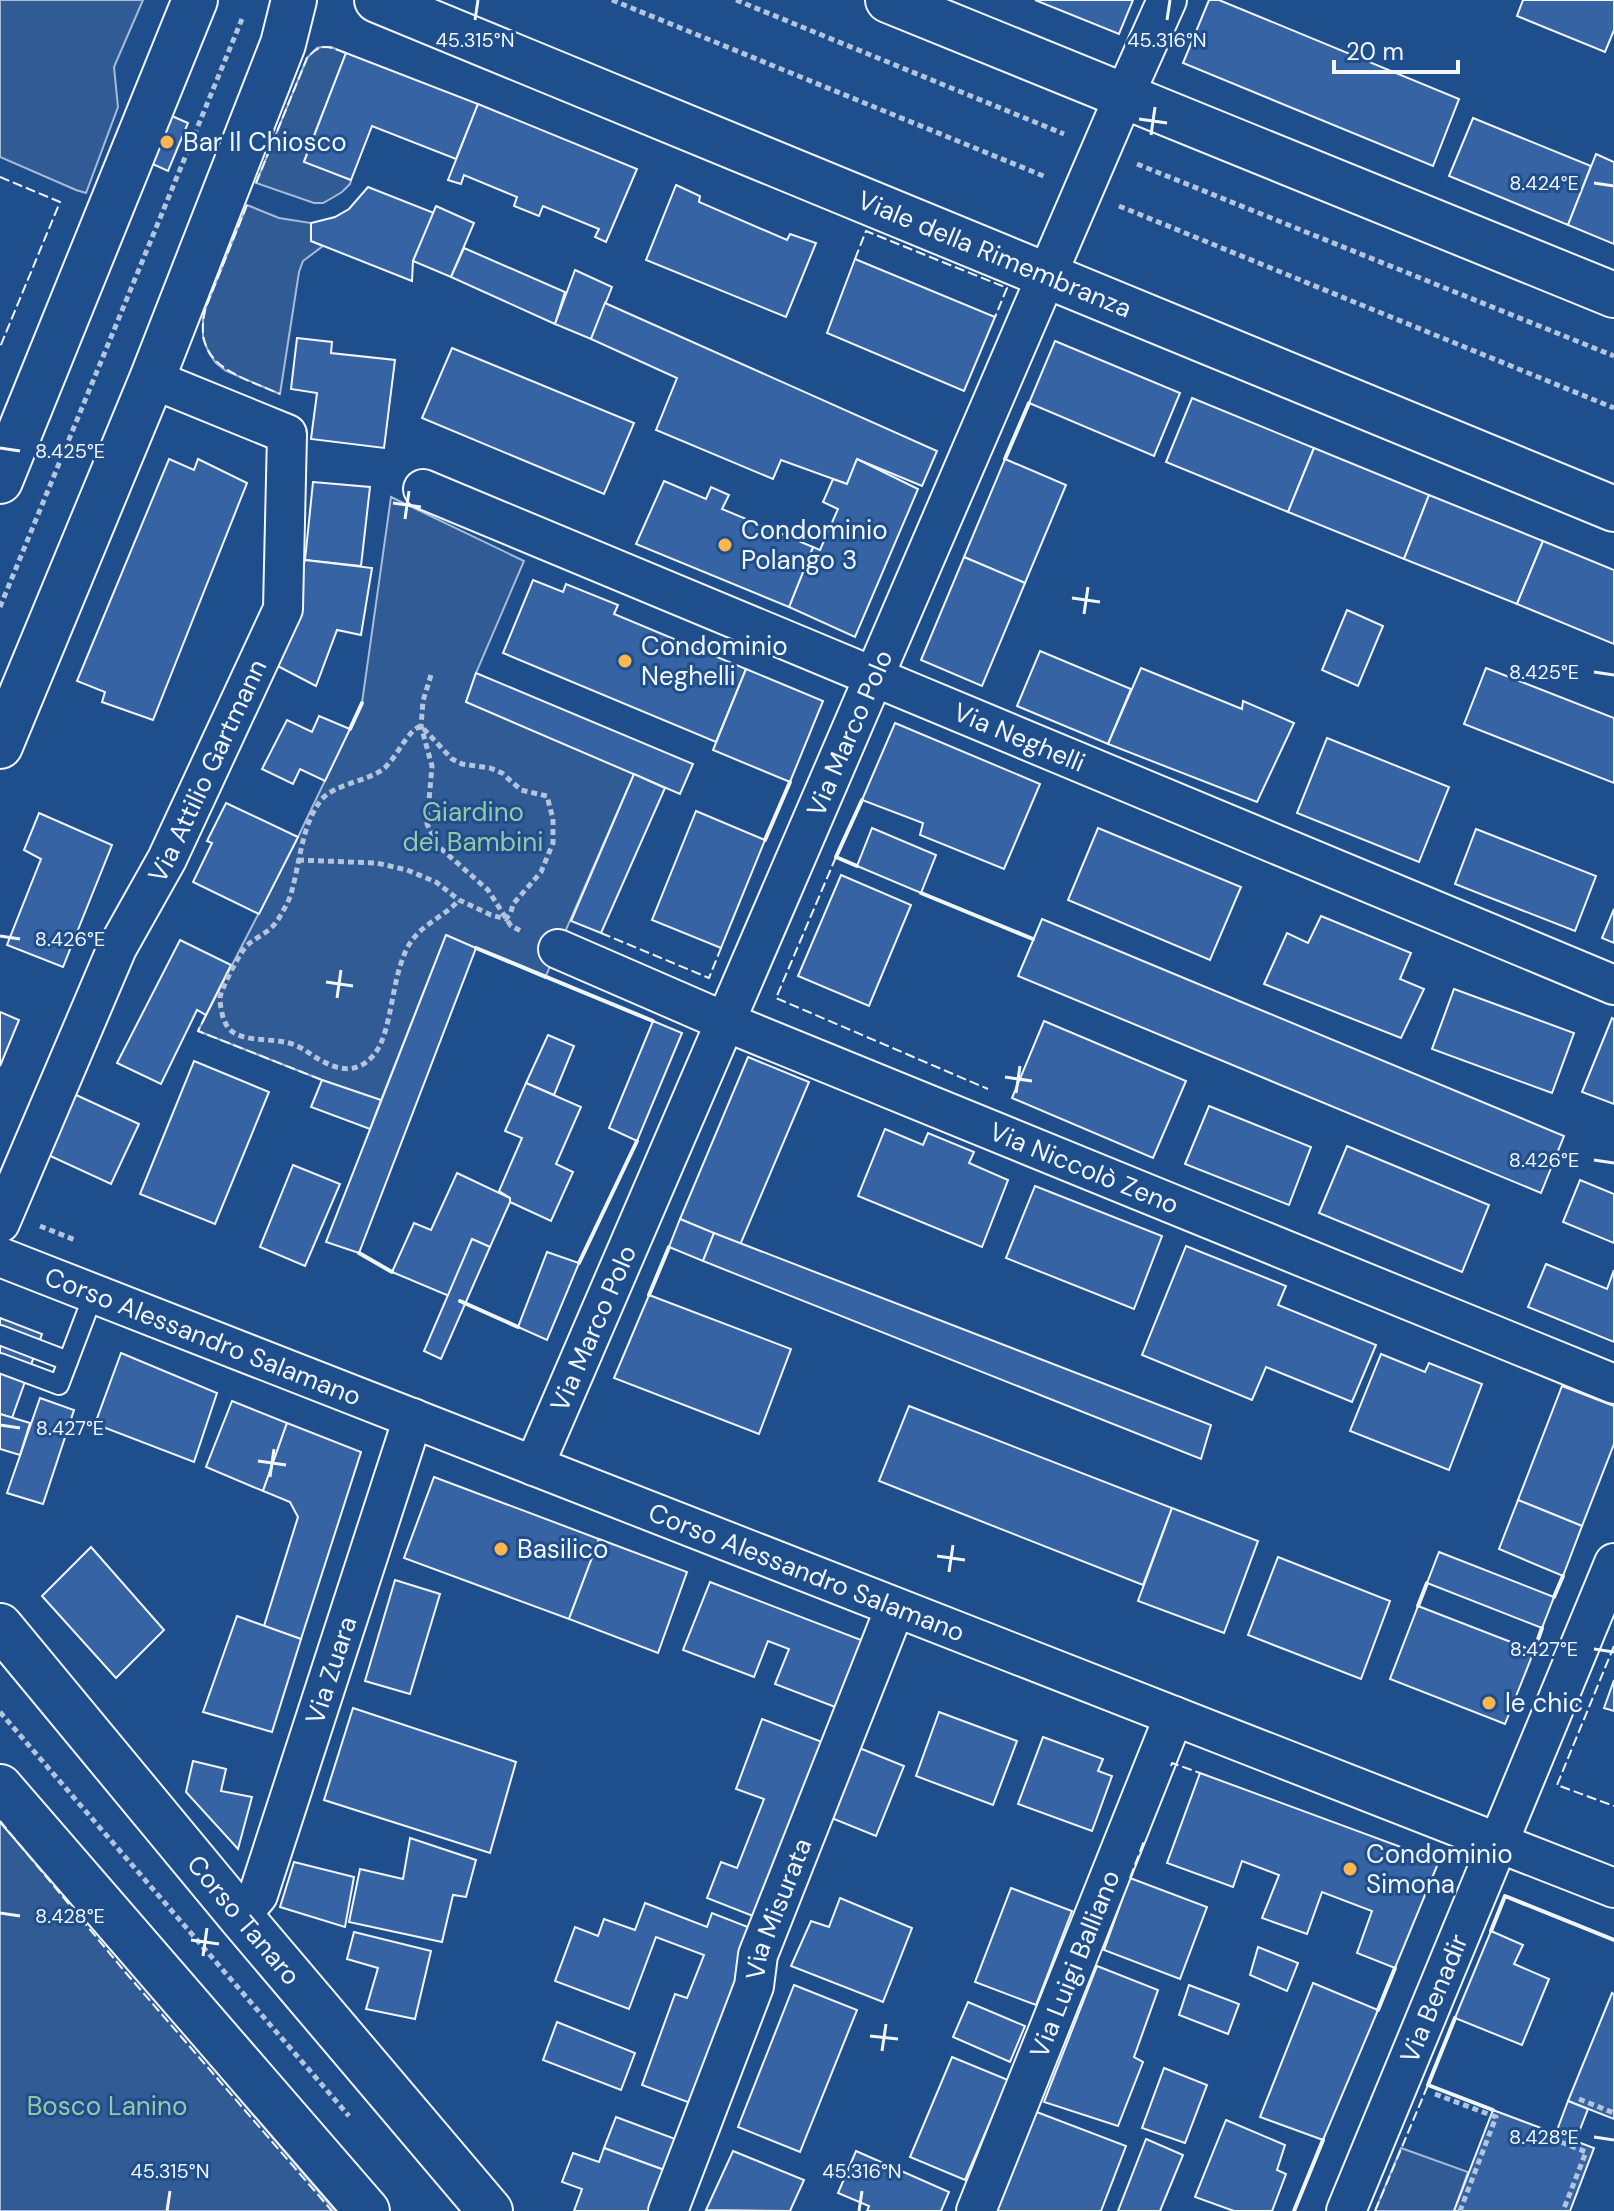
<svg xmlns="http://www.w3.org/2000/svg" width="1614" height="2211" viewBox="0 0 1614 2211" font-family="'DM Sans',sans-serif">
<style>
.built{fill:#305b95;stroke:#a8bbd7;stroke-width:2}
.building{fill:#3563a3;stroke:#f2f6ff;stroke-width:2}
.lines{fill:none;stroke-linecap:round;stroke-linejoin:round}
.lane-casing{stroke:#f2f6ff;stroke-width:22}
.street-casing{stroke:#f2f6ff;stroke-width:42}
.secondary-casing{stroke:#f2f6ff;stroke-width:48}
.path{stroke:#b3c4dc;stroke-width:5;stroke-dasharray:6 4;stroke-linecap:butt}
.lane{stroke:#1f4e8c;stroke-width:18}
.street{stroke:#1f4e8c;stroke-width:38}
.secondary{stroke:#1f4e8c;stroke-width:44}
.fence{stroke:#f2f6ff;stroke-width:2;stroke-dasharray:10 4;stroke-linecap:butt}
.wall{stroke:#f2f6ff;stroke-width:4}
.ticks{fill:none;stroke:#f2f6ff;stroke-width:3}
.poi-dot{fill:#ffb74d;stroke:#1f4e8c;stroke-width:3}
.labels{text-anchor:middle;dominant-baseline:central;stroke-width:6;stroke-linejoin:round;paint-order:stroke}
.poi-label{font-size:26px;fill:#f2f6ff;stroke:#1f4e8c;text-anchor:start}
.street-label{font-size:26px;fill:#f2f6ff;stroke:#1f4e8c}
.park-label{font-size:26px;fill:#97c8a6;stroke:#1f4e8c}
.ticks-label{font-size:20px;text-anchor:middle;fill:#f2f6ff;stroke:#1f4e8c;stroke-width:6;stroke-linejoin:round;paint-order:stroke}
</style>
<rect width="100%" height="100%" fill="#1f4e8c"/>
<!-- built -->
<g class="built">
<polygon points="0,0 143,0 114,67 118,107 86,193 76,190 0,157"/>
<polygon points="322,47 331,47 346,53 304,161 351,180 350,184 342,192 332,198 323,203 314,203 256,183 307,58 317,48"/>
<polygon points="247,205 279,218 311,223 311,241 323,246 303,261 299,272 280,394 226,371 216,363 209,353 203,338 203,318 206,307"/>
<polygon points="391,497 524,561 476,673 466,702 634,774 545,978 446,935 381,1100 322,1080 198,1031 298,837 362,703"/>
<polygon points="0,1817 335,2211 0,2211"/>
<polygon points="1401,2148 1468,2172 1454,2211 1375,2211"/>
</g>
<!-- building -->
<g class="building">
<polygon points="1035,0 1133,0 1119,34"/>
<polygon points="1209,0 1219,0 1459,99 1433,166 1183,63"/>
<polygon points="1523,0 1614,0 1614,30 1605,52 1517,16"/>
<polygon points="346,53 478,104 456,159 372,126 351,180 304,162"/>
<polygon points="478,104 637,169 606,242 595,237 599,229 543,206 539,216 514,206 517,197 464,175 461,184 448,180"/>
<polygon points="165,113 188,123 168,171 146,161"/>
<polygon points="1473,118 1591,166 1568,225 1449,176"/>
<polygon points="1596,154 1614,162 1614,244 1568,225"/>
<polygon points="676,185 700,196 699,202 787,240 790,234 816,243 786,317 646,260"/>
<polygon points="368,187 434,213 413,261 412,281 311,241 311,223 335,217 349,209"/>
<polygon points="436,206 474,223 451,277 413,261"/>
<polygon points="464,248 565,292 555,324 451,277"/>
<polygon points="855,259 995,317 964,391 827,333"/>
<polygon points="575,270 612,287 591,339 555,324"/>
<polygon points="605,303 937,451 922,486 857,459 847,484 781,460 773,479 656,430 677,378 591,339"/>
<polygon points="297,338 332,342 331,353 395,360 384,448 311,439 317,393 291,389"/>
<polygon points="1055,341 1180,393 1154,456 1029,403"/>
<polygon points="452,348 634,423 604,494 422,418"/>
<polygon points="1192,398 1314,448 1288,512 1166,462"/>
<polygon points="1314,448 1429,495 1404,559 1288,512"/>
<polygon points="169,459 194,470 198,459 247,483 153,720 102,702 105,692 77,681"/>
<polygon points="857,459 918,489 855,637 789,607 813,547 820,550 838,509 823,502 833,479 847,484"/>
<polygon points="1005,459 1066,485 1025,583 964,557"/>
<polygon points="664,481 706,499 711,487 729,495 722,509 813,547 789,607 636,544"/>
<polygon points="313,482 370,487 361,566 305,560"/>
<polygon points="1429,495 1543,541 1517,604 1404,559"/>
<polygon points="1543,541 1614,570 1614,644 1517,604"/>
<polygon points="964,557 1025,583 982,686 921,660"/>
<polygon points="305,560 372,568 361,635 337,630 316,686 268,661"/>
<polygon points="533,580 563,592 566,584 618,605 614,614 746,669 716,742 503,653"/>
<polygon points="1347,610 1383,626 1358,686 1322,670"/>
<polygon points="1040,651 1131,689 1108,744 1017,706"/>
<polygon points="1141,668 1242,709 1243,701 1294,723 1257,802 1108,744"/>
<polygon points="1486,668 1614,718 1614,783 1464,724"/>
<polygon points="746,669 823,701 790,782 713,750"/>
<polygon points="476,673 693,764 680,794 466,702"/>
<polygon points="319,716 350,729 325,781 300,769 293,784 262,769 287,720 312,732"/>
<polygon points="895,723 1040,784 1004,869 920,835 923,823 862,800"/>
<polygon points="1327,738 1449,787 1419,862 1297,813"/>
<polygon points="634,774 665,788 601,933 571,921"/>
<polygon points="226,803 298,837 259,914 193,882 212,843 207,841"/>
<polygon points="696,811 765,840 721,948 652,920"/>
<polygon points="39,813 112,845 63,967 7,945 41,859 24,850"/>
<polygon points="872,828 936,855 921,893 857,866"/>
<polygon points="1098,828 1241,887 1210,960 1068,900"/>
<polygon points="1476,829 1596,876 1575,931 1455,884"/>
<polygon points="841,875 911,905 869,1006 798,976"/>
<polygon points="1614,909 1614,943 1602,938"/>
<polygon points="1321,916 1411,953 1400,979 1424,989 1401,1038 1264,984 1287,933 1308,943"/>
<polygon points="1042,919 1564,1136 1541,1193 1018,976"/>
<polygon points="446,935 476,948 359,1253 326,1242"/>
<polygon points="180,940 231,965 206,1015 197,1010 161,1084 117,1063"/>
<polygon points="1454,989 1574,1033 1552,1093 1432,1049"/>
<polygon points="0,1012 19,1020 0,1066"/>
<polygon points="1612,1018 1614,1019 1614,1104 1582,1092"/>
<polygon points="653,1021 682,1033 637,1141 609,1128"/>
<polygon points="1044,1021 1186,1081 1153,1158 1012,1098"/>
<polygon points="548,1035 574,1046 554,1095 526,1083"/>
<polygon points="748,1057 809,1082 740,1245 680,1219"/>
<polygon points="194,1061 269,1092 215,1224 140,1194"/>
<polygon points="322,1080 381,1100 370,1129 311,1107"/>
<polygon points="526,1083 581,1107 556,1164 573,1172 551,1221 510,1202 510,1198 499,1191 522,1138 505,1131"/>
<polygon points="74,1094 139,1124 111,1184 46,1154"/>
<polygon points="1209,1106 1311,1147 1289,1205 1185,1164"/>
<polygon points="885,1129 923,1145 928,1133 974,1152 969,1163 1008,1180 982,1247 858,1196"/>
<polygon points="1347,1146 1489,1205 1462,1272 1319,1213"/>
<polygon points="293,1165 340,1184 305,1266 260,1247"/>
<polygon points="457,1173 510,1198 510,1202 490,1247 472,1239 449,1296 392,1272 414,1223 431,1230"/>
<polygon points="1580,1180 1614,1194 1614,1243 1563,1222"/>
<polygon points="1035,1186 1162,1236 1134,1309 1006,1258"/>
<polygon points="680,1219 714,1233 703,1261 669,1247"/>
<polygon points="714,1233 1211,1425 1201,1459 703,1261"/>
<polygon points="472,1239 490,1247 441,1359 424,1351"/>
<polygon points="1186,1246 1286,1286 1278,1305 1376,1345 1352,1402 1266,1367 1252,1400 1142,1355"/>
<polygon points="547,1252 579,1263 547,1340 518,1327"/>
<polygon points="1546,1264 1607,1289 1614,1270 1614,1342 1528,1307"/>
<polygon points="649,1295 791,1349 759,1434 614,1378"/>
<polygon points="0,1318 42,1334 12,1418 0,1414"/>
<polygon points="121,1353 217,1393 194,1462 95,1424"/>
<polygon points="1381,1354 1425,1372 1429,1363 1482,1384 1449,1470 1350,1431"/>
<polygon points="1562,1386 1614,1406 1614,1444 1582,1526 1518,1500"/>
<polygon points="40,1398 74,1410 43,1504 7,1493"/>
<polygon points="232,1401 287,1423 263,1491 206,1467"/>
<polygon points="909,1406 1172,1508 1143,1585 879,1481"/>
<polygon points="0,1414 30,1423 20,1455 0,1449"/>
<polygon points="287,1423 361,1452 301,1639 264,1626 298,1517 290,1502 263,1491"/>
<polygon points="434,1477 599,1539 569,1619 404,1558"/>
<polygon points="1518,1500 1582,1526 1563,1576 1499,1549"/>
<polygon points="1172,1508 1258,1541 1224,1633 1138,1601"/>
<polygon points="599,1539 687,1572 658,1653 569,1619"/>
<polygon points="91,1547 164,1630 116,1678 42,1596"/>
<polygon points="1439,1552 1554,1597 1542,1628 1427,1583"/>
<polygon points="1278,1557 1390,1601 1361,1679 1248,1635"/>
<polygon points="395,1580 440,1594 410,1694 365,1681"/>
<polygon points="710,1582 869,1643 843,1710 775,1684 789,1649 768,1641 754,1677 683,1650"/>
<polygon points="1418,1606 1534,1651 1505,1724 1390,1679"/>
<polygon points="237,1616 301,1639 272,1732 203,1712"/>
<polygon points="1614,1680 1614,1711 1604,1708"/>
<polygon points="353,1708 516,1762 490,1853 324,1800"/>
<polygon points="939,1712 1017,1741 993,1805 916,1776"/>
<polygon points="762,1719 830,1745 763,1920 707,1898 721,1862 737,1868 764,1799 736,1789"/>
<polygon points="1043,1737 1103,1759 1098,1771 1112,1776 1092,1831 1018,1804"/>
<polygon points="852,1745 904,1766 876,1836 824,1815"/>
<polygon points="193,1761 226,1769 221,1791 252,1797 238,1849 186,1792"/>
<polygon points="1200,1773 1439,1861 1395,1968 1357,1953 1372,1911 1322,1892 1307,1934 1262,1918 1279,1875 1242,1861 1233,1887 1167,1863"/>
<polygon points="410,1838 476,1860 466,1897 453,1895 442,1942 349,1922 360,1869 403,1879"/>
<polygon points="294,1862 354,1877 345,1927 280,1907"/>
<polygon points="1130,1878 1207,1907 1180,1979 1104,1950"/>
<polygon points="1011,1888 1072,1911 1036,2005 975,1982"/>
<polygon points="840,1898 912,1928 883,2002 791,1966 811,1921 829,1927"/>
<polygon points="645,1903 707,1927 712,1913 758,1931 693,2104 642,2085 675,1994 687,1998 704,1955 656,1937 629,2009 555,1981 575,1927 598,1936 604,1919 635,1930"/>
<polygon points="1491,1931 1523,1945 1514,1964 1549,1979 1522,2045 1455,2018"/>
<polygon points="354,1932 431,1951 415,2019 366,2009 378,1968 347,1959"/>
<polygon points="1258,1947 1298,1963 1287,1991 1250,1975"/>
<polygon points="1097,1966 1158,1990 1134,2057 1143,2062 1118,2126 1044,2102"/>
<polygon points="1313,1983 1378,2010 1323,2140 1260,2117"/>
<polygon points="794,1985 857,2010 800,2152 738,2127"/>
<polygon points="1189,1985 1239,2004 1228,2034 1179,2015"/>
<polygon points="1612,1993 1614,1994 1614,2119 1568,2101"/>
<polygon points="968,2002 1025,2026 1010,2062 953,2037"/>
<polygon points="557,2022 635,2053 621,2090 543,2060"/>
<polygon points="952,2057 1008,2080 965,2180 910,2157"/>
<polygon points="1164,2068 1207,2085 1185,2143 1142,2128"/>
<polygon points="1568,2101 1588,2109 1575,2142 1556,2133"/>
<polygon points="1493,2110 1594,2148 1570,2211 1454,2211"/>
<polygon points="1034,2111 1126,2146 1101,2211 997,2211"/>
<polygon points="616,2117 678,2140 667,2171 604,2148"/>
<polygon points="1226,2120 1285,2145 1277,2170 1286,2174 1272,2211 1234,2211 1195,2197"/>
<polygon points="1146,2139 1183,2155 1160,2211 1118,2211"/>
<polygon points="604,2148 667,2171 652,2211 574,2211 582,2189 562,2182 573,2153 599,2162"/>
<polygon points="733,2151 804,2180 790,2211 706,2210"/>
<polygon points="856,2151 949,2192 941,2211 867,2211 869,2206 838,2193"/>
</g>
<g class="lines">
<defs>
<g id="lane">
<polyline points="0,1335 68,1361"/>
<polyline points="0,1363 59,1385 94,1293"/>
</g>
<g id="street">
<path id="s1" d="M423,489L1614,985"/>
<path id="s2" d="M558,949L726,1022L1614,1384"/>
<path id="s3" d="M0,1223L117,948L167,859L283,609L287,434L152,379"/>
<path id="s4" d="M0,1257L1614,1888"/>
<path id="s5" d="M534,1466L1124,96L1167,0"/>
<path id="s6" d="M240,1916L258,1895L413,1418"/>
<path id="s7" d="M668,2211L754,1986L758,1955L895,1608"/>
<path id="s8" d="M976,2211L1174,1716"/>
<path id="s9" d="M1346,2211L1614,1563"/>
</g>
<g id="secondary">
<path id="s10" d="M377,0L1614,509"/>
<polyline points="888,0 1614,295"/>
<polyline points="0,481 195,0"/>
<polyline points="0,746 152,379 283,44 294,0"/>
<path id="s11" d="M0,1626L240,1916L490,2211"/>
<polyline points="0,1787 367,2211"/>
</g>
</defs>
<!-- lane casing -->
<use href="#lane" class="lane-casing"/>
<!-- street casing -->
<use href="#street" class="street-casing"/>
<!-- secondary casing -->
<use href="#secondary" class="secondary-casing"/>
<!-- path -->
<g class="path">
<polyline points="612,0 1046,177"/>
<polyline points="736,0 1064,134"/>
<polyline points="1137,164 1614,356"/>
<polyline points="1119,206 1614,408"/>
<polyline points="0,607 242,19"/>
<polyline points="431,675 423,701 421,726 432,766 427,824 438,846 488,890 511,926 523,932"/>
<path d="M298,860L377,863L407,870L436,882L459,900L491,915L506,919L511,912L513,904L541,872L553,843V819L547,796L521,790L502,773L490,768L462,764L452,759L421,726C406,731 397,759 382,770C364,782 336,784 322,799C302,823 300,862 292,890C290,900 284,909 279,918C269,935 253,937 244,949C238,957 221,989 220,998C220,1005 222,1016 225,1022C233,1043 266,1038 284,1042C292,1043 300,1047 306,1051C327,1065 350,1079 371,1058C395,1035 389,970 413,939C425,923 446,915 459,900"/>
<polyline points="40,1226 75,1240"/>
<polyline points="0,1712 349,2116"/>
<polyline points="1435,2094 1496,2117 1460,2211"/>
<polyline points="1579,2099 1614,2113"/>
<polyline points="1561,2142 1586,2152 1563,2211"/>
</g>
<!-- lane -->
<use href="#lane" class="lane"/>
<!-- street -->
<use href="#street" class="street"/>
<!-- secondary -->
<use href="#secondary" class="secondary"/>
<!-- fence -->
<g class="fence">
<polyline points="0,177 60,202 0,347"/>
<path d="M256,183L307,58C322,42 327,46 346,53"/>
<path d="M247,205L206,307C190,365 237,375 280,394"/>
<polyline points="855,259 866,231 1007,288 995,317"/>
<polyline points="836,857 776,998 988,1089"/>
<polyline points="601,933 709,978 721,948"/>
<polyline points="206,1015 198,1031 322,1080"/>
<polyline points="1614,1646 1557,1785 1614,1806"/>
<polyline points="1171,1766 1172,1763 1200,1773"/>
<polyline points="0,1821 126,1973 332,2211"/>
<polyline points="1130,1878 1144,1841"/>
<polyline points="1375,2211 1428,2085"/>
</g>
<!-- wall -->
<g class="wall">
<polyline points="1005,459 1029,403"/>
<polyline points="350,729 362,703"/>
<polyline points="765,840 790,782"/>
<polyline points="857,866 836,857 862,800"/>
<polyline points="921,893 1033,939"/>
<polyline points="476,948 653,1021"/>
<polyline points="359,1253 392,1272"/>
<polyline points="579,1263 637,1141"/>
<polyline points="649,1295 669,1247"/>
<polyline points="460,1301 518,1327"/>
<polyline points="1554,1597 1563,1576"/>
<polyline points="1418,1606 1427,1583"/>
<polyline points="1534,1651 1542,1628"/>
<polyline points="1491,1931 1505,1896 1614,1940"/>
<polyline points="1378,2010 1395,1968"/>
<polyline points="1455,2018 1428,2085 1493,2110"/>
<polyline points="1294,2211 1323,2140"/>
</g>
</g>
<!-- ticks -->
<path class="ticks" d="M475,20L478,0M1167,20L1170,0M1139,119L1167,123M1151,135L1155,107M1594,183L1614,186M0,448L20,451M393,503L421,507M405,519L409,491M1072,598L1100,602M1084,614L1088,587M1594,672L1614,675M0,936L20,939M326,982L353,986M337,998L341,970M1005,1077L1032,1081M1016,1093L1020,1066M1594,1160L1614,1163M0,1425L20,1428M258,1461L286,1465M270,1477L274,1449M937,1556L965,1560M949,1572L953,1545M1594,1649L1614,1652M0,1913L20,1916M191,1940L219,1944M203,1956L207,1928M870,2036L898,2039M882,2051L886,2024M1594,2137L1614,2140M167,2211L170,2191M859,2211L862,2191"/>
<!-- markers -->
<g class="poi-dot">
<circle cx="167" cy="142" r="8"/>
<circle cx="725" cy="545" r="8"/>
<circle cx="625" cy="661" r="8"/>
<circle cx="501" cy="1549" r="8"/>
<circle cx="1489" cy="1703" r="8"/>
<circle cx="1350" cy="1869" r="8"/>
</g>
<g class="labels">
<!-- poi labels -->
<g class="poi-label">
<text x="183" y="142">Bar Il Chiosco</text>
<text x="741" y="530">Condominio<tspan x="741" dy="30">Polango 3</tspan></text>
<text x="641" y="646">Condominio<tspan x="641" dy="30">Neghelli</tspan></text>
<text x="517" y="1549">Basilico</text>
<text x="1505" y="1703">le chic</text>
<text x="1366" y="1854">Condominio<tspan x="1366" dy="30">Simona</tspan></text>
</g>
<!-- street labels -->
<g class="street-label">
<text stroke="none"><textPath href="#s10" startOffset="668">Viale della Rimembranza</textPath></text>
<text stroke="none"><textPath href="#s5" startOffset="798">Via Marco Polo</textPath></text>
<text stroke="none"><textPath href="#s1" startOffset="646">Via Neghelli</textPath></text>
<text stroke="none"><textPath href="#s3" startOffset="498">Via Attilio Gartmann</textPath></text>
<text stroke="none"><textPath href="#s2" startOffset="570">Via Niccolò Zeno</textPath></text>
<text stroke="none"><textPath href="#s5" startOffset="150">Via Marco Polo</textPath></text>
<text stroke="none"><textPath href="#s4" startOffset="218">Corso Alessandro Salamano</textPath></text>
<text stroke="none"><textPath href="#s4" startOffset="866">Corso Alessandro Salamano</textPath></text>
<text stroke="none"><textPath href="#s6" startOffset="264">Via Zuara</textPath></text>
<text stroke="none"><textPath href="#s7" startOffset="322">Via Misurata</textPath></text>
<text stroke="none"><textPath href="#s11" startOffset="382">Corso Tanaro</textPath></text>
<text stroke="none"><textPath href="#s8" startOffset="266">Via Luigi Balliano</textPath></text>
<text stroke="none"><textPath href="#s9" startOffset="230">Via Benadir</textPath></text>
</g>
<!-- park labels -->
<g class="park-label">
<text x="473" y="812">Giardino<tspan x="473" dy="30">dei Bambini</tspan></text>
<text x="107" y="2106">Bosco Lanino</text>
</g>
</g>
<g class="ticks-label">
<text x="475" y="47">45.315°N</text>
<text x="1167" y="47">45.316°N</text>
<text x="1544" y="190">8.424°E</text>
<text x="70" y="458">8.425°E</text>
<text x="1544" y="679">8.425°E</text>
<text x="70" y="946">8.426°E</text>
<text x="1544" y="1167">8.426°E</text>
<text x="70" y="1435">8.427°E</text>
<text x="1544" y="1656">8.427°E</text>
<text x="70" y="1923">8.428°E</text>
<text x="1544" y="2144">8.428°E</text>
<text x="170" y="2178">45.315°N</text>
<text x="862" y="2178">45.316°N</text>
</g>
<!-- scale -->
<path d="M1334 60v12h124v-12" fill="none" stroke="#f2f6ff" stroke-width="4"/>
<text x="1346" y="60" font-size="24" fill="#f2f6ff" stroke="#1f4e8c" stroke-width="6" paint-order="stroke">20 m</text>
</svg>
